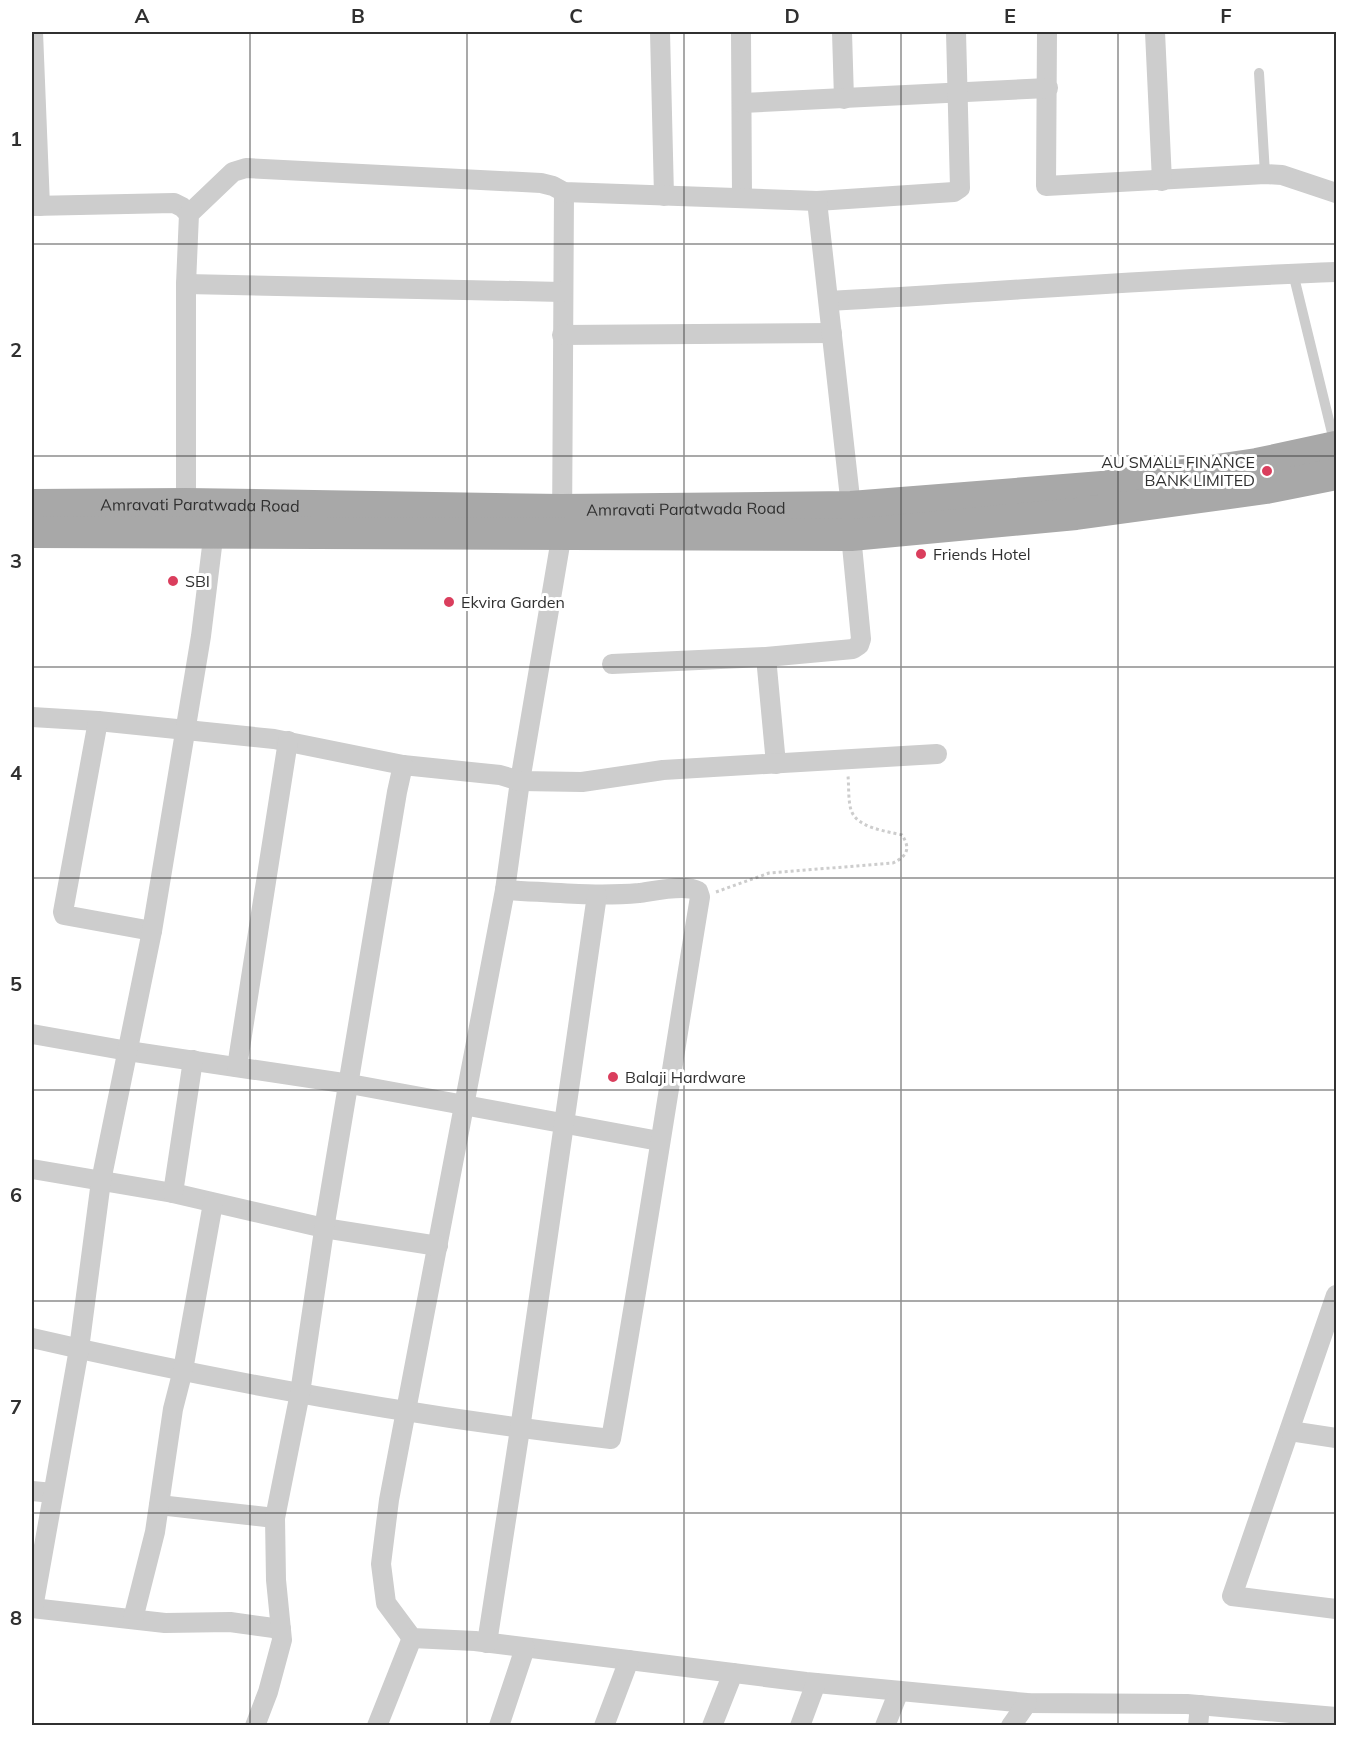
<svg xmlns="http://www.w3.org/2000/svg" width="1368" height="1757" viewBox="0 0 1368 1757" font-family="Mulish,sans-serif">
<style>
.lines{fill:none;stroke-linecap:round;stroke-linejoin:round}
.path{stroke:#cdcdcd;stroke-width:3;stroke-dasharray:3 3;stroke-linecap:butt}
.service{stroke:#cdcdcd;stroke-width:10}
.minor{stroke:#cdcdcd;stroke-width:20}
.primary{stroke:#a8a8a8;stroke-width:32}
.grid{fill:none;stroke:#303030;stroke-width:1.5;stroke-opacity:0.55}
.poi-dot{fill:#da3e5d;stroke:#fff;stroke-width:2}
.labels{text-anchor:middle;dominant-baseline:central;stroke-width:6;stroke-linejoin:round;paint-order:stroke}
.poi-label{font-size:16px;fill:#303030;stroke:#fff;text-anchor:start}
.street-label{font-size:16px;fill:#303030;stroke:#fff}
.neatline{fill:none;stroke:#303030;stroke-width:2}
.grid-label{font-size:20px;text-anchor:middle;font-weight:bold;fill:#303030}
</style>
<rect width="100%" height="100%" fill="#fff"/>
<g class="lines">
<!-- path -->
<path class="path" d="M716,892L769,873L893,863C907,856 911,849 902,835C886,831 857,828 851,810C848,800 849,786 848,776"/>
<!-- service -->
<g class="service">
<polyline points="1259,73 1265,174"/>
<polyline points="1293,273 1335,445"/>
</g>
<!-- minor -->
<g class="minor">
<polyline points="33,32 40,206"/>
<polyline points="660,32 664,196"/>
<polyline points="741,32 742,198"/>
<polyline points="842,32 844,99"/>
<polyline points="1047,32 1046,186 1265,174 1282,175 1336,193"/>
<polyline points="1155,32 1162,181"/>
<polyline points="742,103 1048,88"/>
<polyline points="564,192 562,533 520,781 505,890 389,1500 381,1564 386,1603 412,1638 475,1641 806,1682 1027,1703 1187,1704 1336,1717"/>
<polyline points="32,206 174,203 182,207 189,214"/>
<polyline points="186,284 562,292"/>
<path d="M829,301C998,292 1167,278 1336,272"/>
<polyline points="562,335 832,333"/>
<polyline points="186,504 186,284 189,214 233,172 246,168 541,183 553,186 564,192 817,201 954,192 960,188 956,32"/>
<polyline points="766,657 776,764"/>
<polyline points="612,664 766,657 853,649 859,645 861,639 851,535 851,507 817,201"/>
<polyline points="32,717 98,721 274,739 403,765 500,775 520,781 582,782 663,770 937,754"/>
<polyline points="98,721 63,912 64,915 152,931"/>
<polyline points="32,1034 128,1051 350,1084 659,1141"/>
<polyline points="237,1067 288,741"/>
<polyline points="32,1169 173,1193 324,1228 438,1246"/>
<polyline points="173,1193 193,1060"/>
<polyline points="1336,1295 1232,1596 1336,1609"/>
<path d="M32,1338C222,1382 417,1417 611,1439C643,1259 670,1078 700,897L698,891C685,884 654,891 639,893C594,897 549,892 505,890"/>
<polyline points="1290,1431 1336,1438"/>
<polyline points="32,1491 53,1493"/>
<polyline points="159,1505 275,1518"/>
<polyline points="32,1608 165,1623 230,1622 281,1629"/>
<polyline points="33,1608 79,1349 101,1181 152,931 201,636 215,522"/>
<polyline points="133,1619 155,1532 173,1409 183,1370 213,1203"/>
<polyline points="487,1643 520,1429 597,895"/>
<polyline points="255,1726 268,1692 282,1640 276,1580 275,1518 300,1393 326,1217 397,792 403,765"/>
<polyline points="377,1726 412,1638"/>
<polyline points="499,1726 525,1648"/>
<polyline points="604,1726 629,1660"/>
<polyline points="712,1726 733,1673"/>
<polyline points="800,1726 816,1683"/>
<polyline points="885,1726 899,1691"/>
<polyline points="1011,1726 1027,1703"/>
<polyline points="1198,1726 1200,1705"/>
</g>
<!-- primary -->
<g class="primary">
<path id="s1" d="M32,505L186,504L561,510L851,507L1102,487L1257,464L1336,447"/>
<polyline points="32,532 851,535 1076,514 1266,488 1336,474"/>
</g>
</g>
<!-- grid -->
<path class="grid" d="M250,32V1726M467,32V1726M684,32V1726M901,32V1726M1118,32V1726M32,244H1336M32,456H1336M32,667H1336M32,878H1336M32,1090H1336M32,1301H1336M32,1513H1336"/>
<!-- markers -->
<g class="poi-dot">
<circle cx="1267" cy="471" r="6"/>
<circle cx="921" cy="554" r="6"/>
<circle cx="173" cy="581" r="6"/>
<circle cx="449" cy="602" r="6"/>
<circle cx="613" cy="1077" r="6"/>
</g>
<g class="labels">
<!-- poi labels -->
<g class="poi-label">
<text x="1255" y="462" text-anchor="end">AU SMALL FINANCE<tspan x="1255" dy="18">BANK LIMITED</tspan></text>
<text x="933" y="554">Friends Hotel</text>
<text x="185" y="581">SBI</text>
<text x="461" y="602">Ekvira Garden</text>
<text x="625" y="1077">Balaji Hardware</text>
</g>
<!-- street labels -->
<g class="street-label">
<text stroke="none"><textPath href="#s1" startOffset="168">Amravati Paratwada Road</textPath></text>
<text stroke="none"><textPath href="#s1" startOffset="654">Amravati Paratwada Road</textPath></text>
</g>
</g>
<!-- border -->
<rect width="1368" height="1757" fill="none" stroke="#ffffff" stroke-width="66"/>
<rect x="33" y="33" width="1302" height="1691" class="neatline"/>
<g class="grid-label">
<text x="142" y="23">A</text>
<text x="358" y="23">B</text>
<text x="576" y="23">C</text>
<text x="792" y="23">D</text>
<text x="1010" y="23">E</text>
<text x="1226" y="23">F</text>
<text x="16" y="146">1</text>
<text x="16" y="357">2</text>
<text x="16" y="568">3</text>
<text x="16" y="780">4</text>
<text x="16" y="991">5</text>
<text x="16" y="1202">6</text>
<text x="16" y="1414">7</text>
<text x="16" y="1625">8</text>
</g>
</svg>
